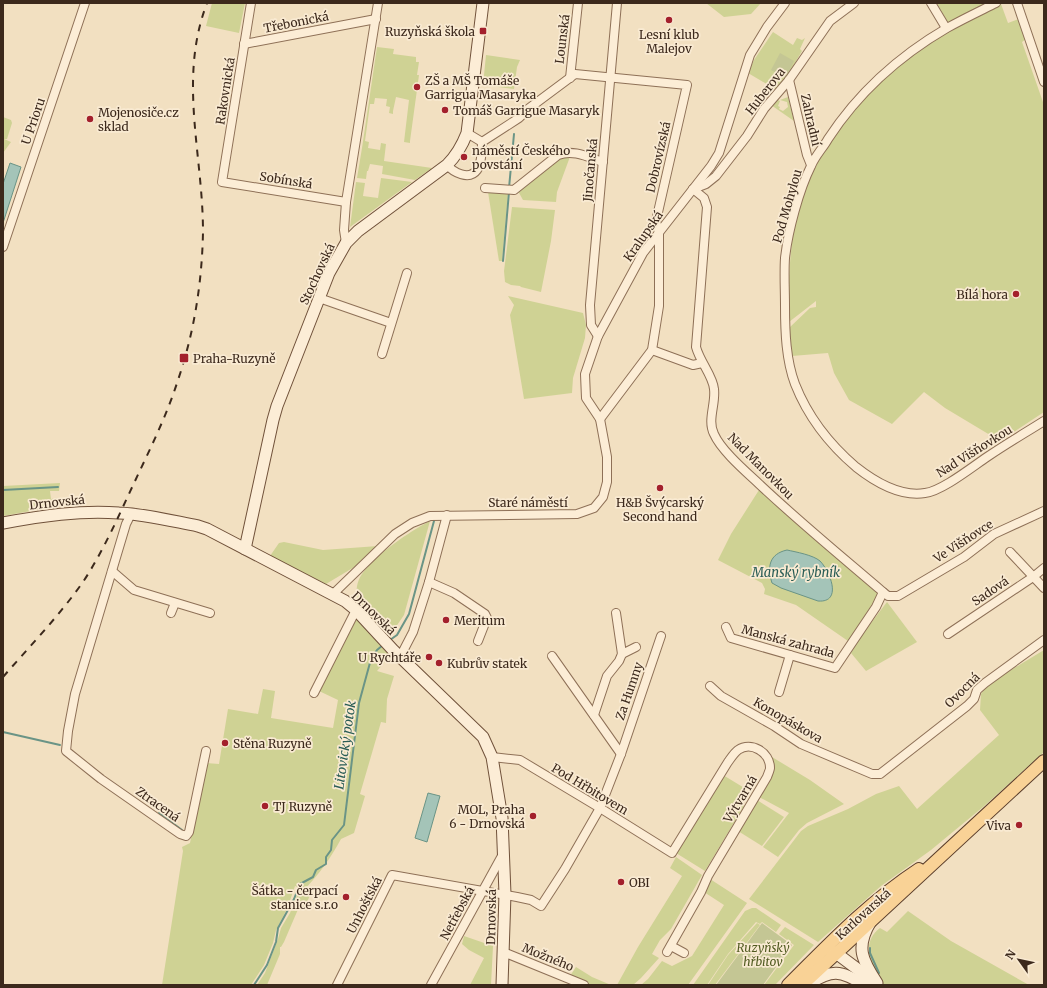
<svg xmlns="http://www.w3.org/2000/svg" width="1047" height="988" viewBox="0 0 1047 988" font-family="Merriweather,serif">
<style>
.green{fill:#cfd294}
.cemetery{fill:#c4c694}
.water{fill:#a4c4b8;stroke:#6a9486}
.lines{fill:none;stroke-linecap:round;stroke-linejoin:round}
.stream{stroke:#6a9486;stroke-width:2}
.street-casing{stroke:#8e7057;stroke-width:10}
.secondary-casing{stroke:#70513a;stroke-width:13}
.primary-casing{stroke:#5b3e2b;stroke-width:14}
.street{stroke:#fcedd6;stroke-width:8}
.secondary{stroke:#fcedd6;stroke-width:11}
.primary{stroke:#f9d296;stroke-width:12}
.rail{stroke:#3c291c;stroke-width:2;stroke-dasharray:7 7;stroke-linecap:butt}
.poi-dot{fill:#a3202c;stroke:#f9ead2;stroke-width:1.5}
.labels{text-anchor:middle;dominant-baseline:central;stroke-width:3.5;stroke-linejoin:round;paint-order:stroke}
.street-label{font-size:12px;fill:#3c291c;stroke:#f9ead2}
.poi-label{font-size:12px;fill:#3c291c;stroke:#f9ead2;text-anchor:start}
.park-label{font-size:12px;font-style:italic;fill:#515b21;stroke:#f9ead2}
.water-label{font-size:13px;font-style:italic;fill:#2a5d56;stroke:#f9ead2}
</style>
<rect width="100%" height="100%" fill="#f2e0c1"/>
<!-- green -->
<g class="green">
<polygon points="212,3 245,3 239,33 206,26"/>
<polygon points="706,3 761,3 751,14 724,17"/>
<polygon points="937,3 989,3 949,25"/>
<path d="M1001,4L1008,23L1019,19L1026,39L1022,42L1044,105V412L1000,441L945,408L924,392L892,424L849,400L834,373L828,353L792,356L789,328L810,308L816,307V301L789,322C787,275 791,217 810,173C824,143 846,117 869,93C875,86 881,78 887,73C923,45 961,23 1001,4Z"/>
<polygon points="773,32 793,45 797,38 802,40 805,38 800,49 802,51 786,78 777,90 748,73 754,60"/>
<polygon points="377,47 394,49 393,54 416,57 416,62 419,62 417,75 419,75 410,141 410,143 404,142 409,100 396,97 393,111 393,114 389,113 390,107 386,106 387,99 375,98 374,104 370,104 365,141 369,142 368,148 380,150 381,143 386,144 384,161 432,168 415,180 382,174 383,166 370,164 368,171 367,171 366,179 357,178 362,148"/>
<polygon points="486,55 520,60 517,67 514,89 483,85"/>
<polygon points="788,97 794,121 771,105 776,99 780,101 778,106 780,107 779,109 783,111 788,107 787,102 780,100"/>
<polygon points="3,117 11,120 12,123 7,139 4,139 11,142 3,153"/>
<polygon points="571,154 557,192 556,202 523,200 518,191 562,155"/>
<polygon points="381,178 412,182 350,227 356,182 365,183 363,196 378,198"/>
<polygon points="488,192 508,193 502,261 499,261"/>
<polygon points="512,207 555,210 551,241 541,292 521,287 520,286 511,285 505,282 504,271"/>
<polygon points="508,296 583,313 586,325 585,338 573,378 572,393 524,399 510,315 514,305"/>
<polygon points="60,483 59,491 50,491 51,499 57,498 58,506 3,516 3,486"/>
<polygon points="759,490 879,594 848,641 796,605 764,594 765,589 762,583 718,560 731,534"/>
<path d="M430,521L404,615L389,637C382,629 361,609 358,600C355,591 357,581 362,574C376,554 409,532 430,521Z"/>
<polygon points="284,542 323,550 378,546 356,566 326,584 270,556 279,543"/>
<polygon points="887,602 917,642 866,671 851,653 861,636"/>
<path d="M355,620H357L390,656L377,671L394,676L387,699L386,723L381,722L360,794L365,796L354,833L341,839C330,859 320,873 304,890L311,893L304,909L299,907L284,942L281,947H280V954L267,985H257L265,973L278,939L281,928L290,913L300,888L295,886L287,909L276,930L273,943L264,965L251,985H162L183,851L182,847L190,843L206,763L219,764L228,709L258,714L263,689L275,691L271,718L333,728L338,700L319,691Z"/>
<polygon points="1044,650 1044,752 983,807 931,850 881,886 818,942 749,899 801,831 808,826 848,809 876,794 899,786 917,809 999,735 980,710 981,694 988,684"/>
<polygon points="772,757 810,780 844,804 807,823 799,830 778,857 763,847 789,813 759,797 774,771"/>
<polygon points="723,775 746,789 743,799 744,806 705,871 676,853"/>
<polygon points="757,800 784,817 762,846 738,831"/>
<polygon points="676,857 702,875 671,929 660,940 652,954 659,958 641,978 633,985 617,985 638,947 682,876 670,868"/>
<polygon points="710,879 747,903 688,985 641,985 648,979 662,961 672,966 692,956 724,905 704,892"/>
<polygon points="752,908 756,908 781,925 776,932 762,922 760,924 756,922 728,954 707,985 693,985 745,911"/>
<path d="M908,911L951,941L1029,985H885L882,983L883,981C869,966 861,942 880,928L887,932Z"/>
<polygon points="757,923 760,925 715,985 708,985 728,955"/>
<polygon points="785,927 814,945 775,985 764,985 794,945 779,934"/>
<polygon points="464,936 493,946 491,985 470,985 484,958 469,950 462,944"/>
<polygon points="576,967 592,977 611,985 590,985 570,976"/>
</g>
<!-- cemetery -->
<g class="cemetery">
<polygon points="780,53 794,61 786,78 771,70"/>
<polygon points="762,923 792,945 763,985 716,985"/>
</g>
<!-- water -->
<g class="water">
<polygon points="10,163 21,167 3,223 3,184"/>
<path d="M787,550C796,552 813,555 820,561C830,571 843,603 818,601L781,588L772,583C767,567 769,554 787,550Z"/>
<polygon points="428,793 440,796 427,842 415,838"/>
</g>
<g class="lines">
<!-- stream -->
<g class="stream">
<polyline points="509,188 514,134"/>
<polyline points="503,261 509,192"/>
<polyline points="3,490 58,487"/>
<polyline points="390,640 397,635 409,614 434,521"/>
<polyline points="3,732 60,745"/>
<polyline points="159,813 182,830"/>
<polyline points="870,948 870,953 879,973"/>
<polyline points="254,985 267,965 276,942 278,928 294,899 300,884 313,877 316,870 326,864 326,857 331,850 332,840 344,825 359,703 371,659 377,650 383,645"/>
</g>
<defs>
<g id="street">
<polyline points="251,3 222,182 346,202"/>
<polyline points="931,3 946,28"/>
<path d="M996,3C980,11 963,19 947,28C899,56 858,93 828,139C823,148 815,156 811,166C799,190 788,231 785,258C784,273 785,290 785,306C785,332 786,360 795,384C808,417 829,444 856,467C875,482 900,497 925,493C942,491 972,467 987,457C1006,444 1025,433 1044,421"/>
<polyline points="1017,3 1044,82"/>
<polyline points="244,44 376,19"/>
<polyline points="570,78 578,3"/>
<polyline points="789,80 807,155 811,165"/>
<polyline points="467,133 482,142"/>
<polyline points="482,142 519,118 528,109 575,74 687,85 656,221 659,233 659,306 652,350 600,419"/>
<path d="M447,165C453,172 469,181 477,170C482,163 482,150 482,142"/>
<path d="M485,188L514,190L558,155C573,149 588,157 603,162"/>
<path d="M693,189L704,198L707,207L696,347C700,362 713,376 714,389C716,404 707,420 714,434C721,450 744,470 757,482C797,520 841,556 883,592L888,596H898L964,557L994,534L1044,511"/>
<polyline points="693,189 706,184 716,176 747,136 764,109 789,80 830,21 854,3"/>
<polyline points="346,243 344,230 346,202 378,3"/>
<polyline points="3,247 85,3"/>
<polyline points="319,298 391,323"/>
<polyline points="598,336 591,325 590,305 617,3"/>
<polyline points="652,350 693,365 702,363"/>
<polyline points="382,354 407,273"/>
<polyline points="131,514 126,524 75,694 68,731 66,751 101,779 180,834 186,836 189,832 206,751"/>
<polyline points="1010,552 1044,588"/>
<polyline points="112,571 134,590 210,613"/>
<polyline points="429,582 454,593 485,614 487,618 478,641"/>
<polyline points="333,594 395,534 412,523 430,516 577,514 594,508 603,497 607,482 607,457 600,419 586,398 585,374 598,336 643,253 711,166 719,153 750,55 767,27 785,3"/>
<polyline points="171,613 175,603"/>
<polyline points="726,627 731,638 835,668 876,607 883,592"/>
<polyline points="948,634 1033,577 1044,568"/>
<polyline points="622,654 636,647"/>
<polyline points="552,656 621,754"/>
<polyline points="400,657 413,632 429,582 447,515"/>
<polyline points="710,686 721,696 774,726 801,744 872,774 880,774 967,706 974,699 977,690 985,683 1044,640"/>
<polyline points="779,692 790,655"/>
<polyline points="314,693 356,610"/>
<polyline points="594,715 607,676 619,661 622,654 616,613"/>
<path d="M492,757L520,760L600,808L672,853L728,762C731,758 734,753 738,750C751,741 770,752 770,768C770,770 768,774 767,777L708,876L701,892L667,952"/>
<polyline points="671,946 684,953"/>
<polyline points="503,953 508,954 584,985"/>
<polyline points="337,985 392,875 517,897 531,900 541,906 565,869 600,808 621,754 661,636"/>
<polyline points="431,985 503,854"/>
</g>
<g id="secondary">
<path d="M3,523C41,516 80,510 119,513C145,514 172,521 198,526L207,529L345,601L356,610L393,650L483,737L492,757L502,818L505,894L502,985"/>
<path d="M245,549L273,420L277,406L329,273L346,243L358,231L447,165C456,156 462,146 467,133L483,3"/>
<path d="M871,921C855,947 862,960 877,983"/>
<polyline points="829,950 836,953 872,980"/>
<path d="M807,985C834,968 839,971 866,985"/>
</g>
<g id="primary">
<path d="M788,985C829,944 870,901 919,869"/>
<polyline points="802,985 1044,761"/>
</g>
</defs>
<!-- street casing -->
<use href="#street" class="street-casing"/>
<!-- secondary casing -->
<use href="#secondary" class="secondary-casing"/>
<!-- primary casing -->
<use href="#primary" class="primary-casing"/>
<!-- street -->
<use href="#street" class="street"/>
<!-- secondary -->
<use href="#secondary" class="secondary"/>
<!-- primary -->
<use href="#primary" class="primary"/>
<!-- rail -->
<path class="rail" d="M3,677C30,646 59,616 83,582C104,550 119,515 135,481C150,449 166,417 177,383C194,334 202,283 203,232C203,154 178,79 207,3"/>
</g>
<!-- markers -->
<g class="poi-dot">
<circle cx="669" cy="20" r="4"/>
<rect x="479" y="27" width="8" height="8" rx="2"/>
<circle cx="417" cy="87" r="4"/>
<circle cx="445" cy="110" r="4"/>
<circle cx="90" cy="119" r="4"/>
<circle cx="464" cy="157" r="4"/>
<circle cx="1016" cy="294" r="4"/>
<rect x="179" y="353" width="10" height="10" rx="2"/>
<circle cx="660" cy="488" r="4"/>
<circle cx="446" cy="620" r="4"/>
<circle cx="429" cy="657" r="4"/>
<circle cx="439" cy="663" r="4"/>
<circle cx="225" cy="743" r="4"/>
<circle cx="265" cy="806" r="4"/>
<circle cx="533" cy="816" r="4"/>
<circle cx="1019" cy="825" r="4"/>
<circle cx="621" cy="882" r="4"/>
<circle cx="346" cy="897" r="4"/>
</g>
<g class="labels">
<!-- street labels -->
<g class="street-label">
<text transform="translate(296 22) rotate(-11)">Třebonická</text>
<text transform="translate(562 39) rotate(-83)">Lounská</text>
<text transform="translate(225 91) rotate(-81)">Rakovnická</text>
<text transform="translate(765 91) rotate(-52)">Huberova</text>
<text transform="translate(811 120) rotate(77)">Zahradní</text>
<text transform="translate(33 121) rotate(-71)">U Prioru</text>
<text transform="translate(658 157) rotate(-77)">Dobrovízská</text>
<text transform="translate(590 170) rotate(-85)">Jinočanská</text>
<text transform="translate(286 180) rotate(9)">Sobínská</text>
<text transform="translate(787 206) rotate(-74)">Pod Mohylou</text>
<text transform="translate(643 236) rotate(-55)">Kralupská</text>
<text transform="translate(317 274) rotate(-65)">Stochovská</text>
<text transform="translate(974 451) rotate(-32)">Nad Višňovkou</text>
<text transform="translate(761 466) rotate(45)">Nad Manovkou</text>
<text transform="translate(57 502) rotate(-6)">Drnovská</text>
<text x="528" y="502">Staré náměstí</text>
<text transform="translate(963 541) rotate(-33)">Ve Višňovce</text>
<text transform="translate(990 591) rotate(-34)">Sadová</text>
<text transform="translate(374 613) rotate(44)">Drnovská</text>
<text transform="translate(788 641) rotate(15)">Manská zahrada</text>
<text transform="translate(962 690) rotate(-45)">Ovocná</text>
<text transform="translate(629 691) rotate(-71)">Za Humny</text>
<text transform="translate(788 720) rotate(30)">Konopáskova</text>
<text transform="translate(590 789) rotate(31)">Pod Hřbitovem</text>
<text transform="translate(740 799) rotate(-59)">Výtvarná</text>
<text transform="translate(158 804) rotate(35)">Ztracená</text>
<text transform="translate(364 905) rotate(-63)">Unhošťská</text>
<text transform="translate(457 913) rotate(-62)">Netřebská</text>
<text transform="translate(863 914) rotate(-42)">Karlovarská</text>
<text transform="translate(491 917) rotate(-89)">Drnovská</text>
<text transform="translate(548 957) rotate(22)">Možného</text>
</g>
<!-- poi labels -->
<g class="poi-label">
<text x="475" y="31" text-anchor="end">Ruzyňská škola</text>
<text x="669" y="34" text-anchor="middle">Lesní klub<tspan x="669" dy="14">Malejov</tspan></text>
<text x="425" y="80">ZŠ a MŠ Tomáše<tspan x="425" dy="14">Garrigua Masaryka</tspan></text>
<text x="453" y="110">Tomáš Garrigue Masaryk</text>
<text x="98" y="112">Mojenosiče.cz<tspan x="98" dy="14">sklad</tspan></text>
<text x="472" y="150">náměstí Českého<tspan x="472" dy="14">povstání</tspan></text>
<text x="1008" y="294" text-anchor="end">Bílá hora</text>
<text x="193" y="358">Praha-Ruzyně</text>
<text x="660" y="502" text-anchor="middle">H&amp;B Švýcarský<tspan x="660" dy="14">Second hand</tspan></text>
<text x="454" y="620">Meritum</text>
<text x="421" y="657" text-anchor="end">U Rychtáře</text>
<text x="447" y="663">Kubrův statek</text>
<text x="233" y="743">Stěna Ruzyně</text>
<text x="273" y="806">TJ Ruzyně</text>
<text x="525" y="809" text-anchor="end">MOL, Praha<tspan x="525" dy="14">6 - Drnovská</tspan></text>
<text x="1011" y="825" text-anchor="end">Viva</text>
<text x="629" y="882">OBI</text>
<text x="338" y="890" text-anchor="end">Šátka - čerpací<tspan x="338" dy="14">stanice s.r.o</tspan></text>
</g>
<!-- park labels -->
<g class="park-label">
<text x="763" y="947">Ruzyňský<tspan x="763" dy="14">hřbitov</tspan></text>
</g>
<!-- water labels -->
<g class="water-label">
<text x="796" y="572">Manský rybník</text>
<text transform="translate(345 745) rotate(-82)">Litovický potok</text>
</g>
</g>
<!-- border -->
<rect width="1047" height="988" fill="none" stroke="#3c291c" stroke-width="8"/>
<!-- north arrow -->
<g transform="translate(1019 960) rotate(303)" stroke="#f9ead2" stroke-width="3" paint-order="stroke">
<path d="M0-3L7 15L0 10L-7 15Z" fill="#3c291c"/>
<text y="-6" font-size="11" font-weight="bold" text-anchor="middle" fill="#3c291c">N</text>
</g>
</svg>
